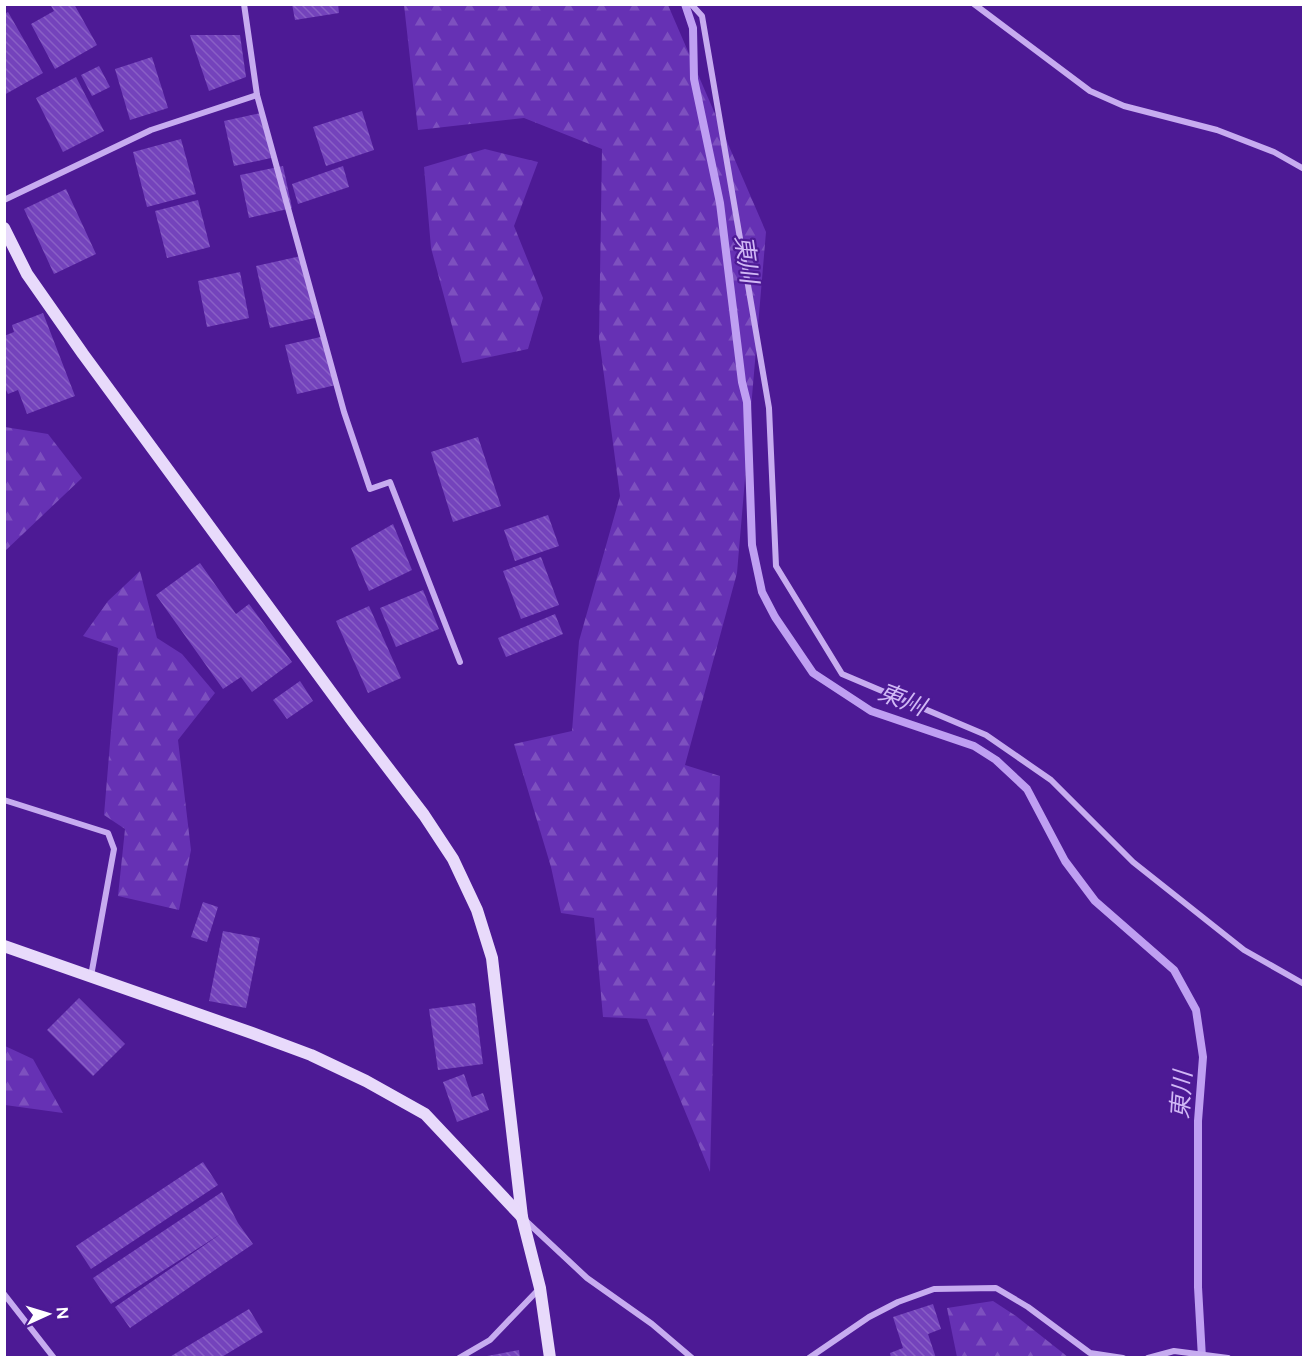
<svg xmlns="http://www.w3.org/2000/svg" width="1308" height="1362" viewBox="0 0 1308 1362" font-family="Figtree,'Noto Sans JP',sans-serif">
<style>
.forest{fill:url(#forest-firs)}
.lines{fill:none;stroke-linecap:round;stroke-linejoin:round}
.stream{stroke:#bf9ff2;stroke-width:8}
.building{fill:url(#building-back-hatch)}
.street{stroke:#c7acf0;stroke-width:6}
.secondary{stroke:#e8dafb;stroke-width:12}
.labels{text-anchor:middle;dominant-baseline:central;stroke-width:4.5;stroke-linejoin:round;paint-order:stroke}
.water-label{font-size:24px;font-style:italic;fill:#d1b8f6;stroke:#4d1a95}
</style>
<defs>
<pattern id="forest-firs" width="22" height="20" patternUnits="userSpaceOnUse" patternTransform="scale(1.5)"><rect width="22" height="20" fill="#6631b4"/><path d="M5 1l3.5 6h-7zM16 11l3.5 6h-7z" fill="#7d50bf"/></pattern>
<pattern id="building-back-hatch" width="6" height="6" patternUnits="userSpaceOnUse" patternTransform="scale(1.5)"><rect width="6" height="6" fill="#7443bc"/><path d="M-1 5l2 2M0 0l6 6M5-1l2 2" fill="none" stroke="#895fc6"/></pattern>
</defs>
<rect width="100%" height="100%" fill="#4d1a95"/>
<!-- forest -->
<g class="forest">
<polygon points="404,5 668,5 766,232 737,573 685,765 720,776 710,1172 647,1019 603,1017 594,918 561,913 551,867 514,744 572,731 579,641 620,496 599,338 602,149 524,118 418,130"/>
<polygon points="485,149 538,162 514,226 543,298 528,349 462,363 431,248 424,167"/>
<polygon points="5,427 48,434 82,478 5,551"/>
<polygon points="140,571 157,638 182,654 215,693 178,740 191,850 179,910 118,896 125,829 104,815 118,648 83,636 108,601"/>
<polygon points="5,1046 33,1059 63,1113 5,1105"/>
<polygon points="993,1301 1016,1316 1068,1357 957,1357 947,1308"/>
</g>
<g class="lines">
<!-- stream -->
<polyline class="stream" points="685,4 693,28 694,79 720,203 742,382 747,402 752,545 762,592 775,617 813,673 871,711 974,746 996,760 1027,789 1065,861 1095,901 1174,970 1196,1010 1203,1057 1198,1121 1198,1287 1202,1358"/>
</g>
<!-- building -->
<g class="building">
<polygon points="50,4 74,4 97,45 55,69 31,24 54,11"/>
<polygon points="292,4 338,4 339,13 295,20"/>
<polygon points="8,12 43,73 4,95 4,14"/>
<polygon points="190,35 240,35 246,77 209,91"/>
<polygon points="152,57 168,108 130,120 115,69"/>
<polygon points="99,66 110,87 92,96 81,75"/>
<polygon points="76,77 104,131 63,152 36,98"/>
<polygon points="362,111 374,150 326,166 313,127"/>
<polygon points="261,113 271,158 234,166 224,121"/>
<polygon points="181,139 196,194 147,207 133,152"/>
<polygon points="283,166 292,208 249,218 240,175"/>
<polygon points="343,166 349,187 298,204 292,184"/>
<polygon points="66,189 96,254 54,274 24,209"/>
<polygon points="198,200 210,247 167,258 155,211"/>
<polygon points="301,256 315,318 270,328 256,266"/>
<polygon points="240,272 249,318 207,327 198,281"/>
<polygon points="43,313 75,396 27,414 18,390 8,394 4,386 4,336 14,332 12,325"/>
<polygon points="325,336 336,385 297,394 285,345"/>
<polygon points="478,437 501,506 453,522 431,452"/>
<polygon points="548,515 559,546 515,561 504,530"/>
<polygon points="393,524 412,570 369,591 351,548"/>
<polygon points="541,557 559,605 521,619 503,571"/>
<polygon points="200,563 236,614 249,604 292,662 252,692 241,677 223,689 156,595"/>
<polygon points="423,590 439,629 396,647 380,608"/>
<polygon points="369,606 401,678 368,693 336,621"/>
<polygon points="555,614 563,634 506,657 498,638"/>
<polygon points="300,681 313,701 287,719 273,700"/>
<polygon points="203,902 218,907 207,942 191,937"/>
<polygon points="223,931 260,938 246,1008 209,1001"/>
<polygon points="79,998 125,1044 93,1076 47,1030"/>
<polygon points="475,1003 483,1064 438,1070 429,1009"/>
<polygon points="464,1074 472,1097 483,1093 489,1110 457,1122 443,1082"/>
<polygon points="203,1162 218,1185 91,1269 76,1246"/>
<polygon points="222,1192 238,1223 253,1244 130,1328 115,1307 222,1233 111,1304 93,1278"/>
<polygon points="933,1304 941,1329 928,1334 936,1358 891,1358 890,1353 903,1348 893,1317"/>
<polygon points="249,1309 263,1332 220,1358 168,1358"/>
<polygon points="519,1350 520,1358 487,1358 487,1356"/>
</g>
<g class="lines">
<!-- street -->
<g class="street">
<polyline points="244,4 257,95 344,412 370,489 390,482 460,662"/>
<polyline points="691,4 702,16 769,408 776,566 842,674 986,735 1051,780 1133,862 1244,950 1304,984"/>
<polyline points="974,4 1090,91 1124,106 1217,130 1274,152 1304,169"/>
<polyline points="4,200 151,130 257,95"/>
<polyline points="4,800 108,833 114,849 91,976"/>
<polyline points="526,1221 587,1278 652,1324 692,1358"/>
<polyline points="4,1294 54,1358"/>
<polyline points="459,1358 490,1340 540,1288"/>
<polyline points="809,1358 869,1317 898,1302 934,1289 996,1288 1028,1307 1090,1353 1123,1358"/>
<polyline points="1148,1358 1174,1351 1228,1358"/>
</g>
<!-- secondary -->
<g class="secondary">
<polyline points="4,228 27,274 83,354 353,722 424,815 453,859 477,910 492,958 522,1217 540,1288 550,1358"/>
<polyline points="4,946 252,1033 311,1055 366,1081 425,1114 522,1217"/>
</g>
</g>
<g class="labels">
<!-- water labels -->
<g class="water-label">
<text transform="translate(747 259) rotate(82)">東川</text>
<text transform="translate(902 699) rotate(21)">東川</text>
<text transform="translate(1181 1095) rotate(-86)">東川</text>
</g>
</g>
<!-- border -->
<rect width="1308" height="1362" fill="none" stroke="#ffffff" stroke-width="12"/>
<!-- north arrow -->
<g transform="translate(48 1314) rotate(86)" stroke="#4d1a95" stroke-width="4.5" paint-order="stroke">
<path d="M0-4.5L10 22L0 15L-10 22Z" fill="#ffffff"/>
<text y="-9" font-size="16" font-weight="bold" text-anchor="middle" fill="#ffffff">N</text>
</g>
</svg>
